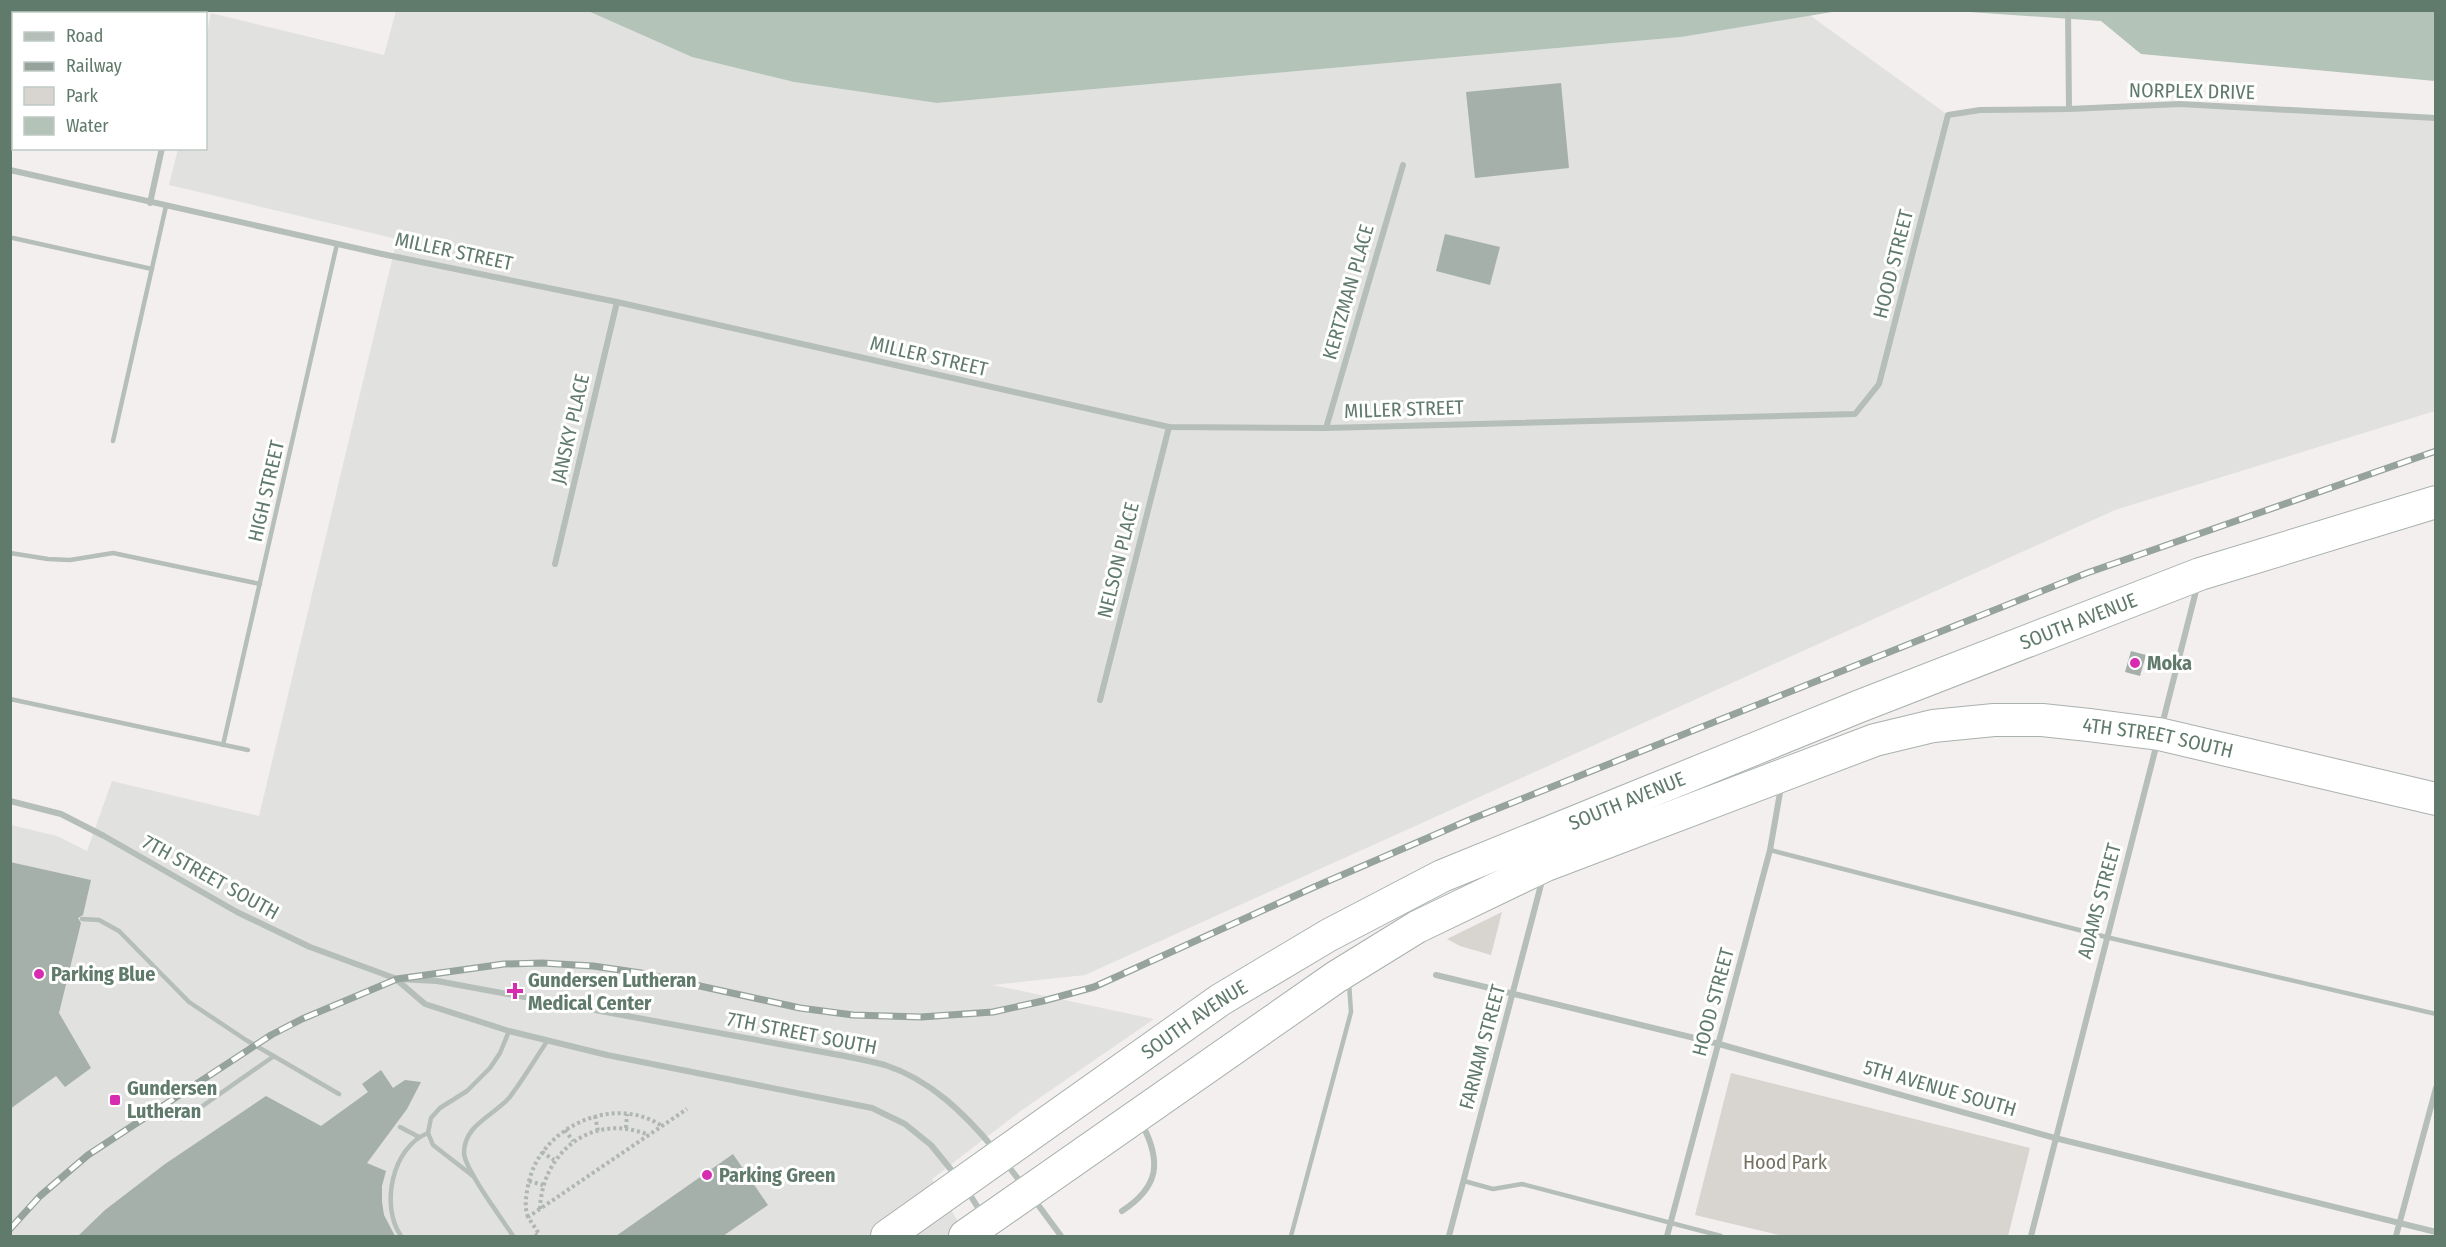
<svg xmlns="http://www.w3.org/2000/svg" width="2446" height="1247" viewBox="0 0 2446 1247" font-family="'Fira Sans Condensed',sans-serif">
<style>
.built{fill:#e1e1df}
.green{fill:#d8d4cf}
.water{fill:#b3c3b8}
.building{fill:#a4b0a9}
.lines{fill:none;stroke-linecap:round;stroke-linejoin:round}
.trunk-casing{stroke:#a9b1ad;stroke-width:34}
.path{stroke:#b0b6b3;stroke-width:4;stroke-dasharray:3 3;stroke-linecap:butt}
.service{stroke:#b5beb9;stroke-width:4.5}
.minor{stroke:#b5beb9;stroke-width:6}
.trunk{stroke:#fff;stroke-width:32}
.rail-casing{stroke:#96a39c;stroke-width:7}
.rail{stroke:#fff;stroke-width:4.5;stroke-dasharray:14;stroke-linecap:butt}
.poi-dot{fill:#d72cb0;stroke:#fff;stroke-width:2}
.labels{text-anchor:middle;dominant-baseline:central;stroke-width:6;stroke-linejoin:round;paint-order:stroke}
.street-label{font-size:20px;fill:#607a6b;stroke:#fff}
.poi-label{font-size:20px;font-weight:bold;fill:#607a6b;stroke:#fff;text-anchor:start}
.park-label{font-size:20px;fill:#767262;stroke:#fff}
</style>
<rect width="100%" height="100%" fill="#f3efef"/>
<!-- built -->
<polygon class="built" points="396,11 588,11 692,57 794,82 937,103 1681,37 1808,14 1948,115 1980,110 2180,104 2435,118 2435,411 2115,510 1085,975 993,985 1154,1019 1022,1110 932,1179 967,1236 11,1236 11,825 57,836 87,851 112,781 259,816 397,239 169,185 178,149 206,148 206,37 211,13 384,55"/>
<!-- green -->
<g class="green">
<polygon points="1502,912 1491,955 1460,946 1447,939"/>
<polygon points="1731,1073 2030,1148 2008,1236 1783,1236 1695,1215"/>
</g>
<!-- water -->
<g class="water">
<polygon points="588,11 1838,11 1681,37 937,103 794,82 692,57"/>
<polygon points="1955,11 2435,11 2435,81 2141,54 2101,21"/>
</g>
<!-- building -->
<g class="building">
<polygon points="1561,83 1569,168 1475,178 1466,92"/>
<polygon points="1445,234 1500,247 1490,285 1436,271"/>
<polygon points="2131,651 2146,655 2140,676 2125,672"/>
<polygon points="10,862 91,880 83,915 78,918 81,923 59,1013 91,1068 65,1087 56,1076 10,1109"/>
<polygon points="381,1070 393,1088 405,1080 421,1082 407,1109 367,1163 386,1171 382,1186 382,1202 384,1215 395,1236 78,1236 105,1210 165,1164 266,1096 321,1126 368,1092 362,1084"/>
<polygon points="733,1154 768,1205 723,1236 616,1236"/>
</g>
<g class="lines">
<defs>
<g id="trunk">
<path id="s1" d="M887,1236L1220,1000L1329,935L1442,876L1860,706L2200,574L2436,502"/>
<path id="s2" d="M965,1236L1336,977L1417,927L1546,865L1875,740L1933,726L1994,720H2042L2089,725L2159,734L2436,799"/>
</g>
</defs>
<!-- trunk casing -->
<use href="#trunk" class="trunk-casing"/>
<!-- path -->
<g class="path">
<polyline points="595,1116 598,1131"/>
<polyline points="626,1128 627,1114"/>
<polyline points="565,1130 573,1141"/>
<polyline points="542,1152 554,1160"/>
<polyline points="529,1181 543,1185"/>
<path d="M540,1209C542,1151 593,1112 649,1135"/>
<path d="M528,1217C524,1207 526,1196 528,1186C538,1128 613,1093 662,1126"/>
<polyline points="535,1236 539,1234 528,1217 687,1109"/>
</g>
<!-- service -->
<g class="service">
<polyline points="13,238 152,269"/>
<polyline points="113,441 166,206"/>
<polyline points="10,553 48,559 70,560 113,553 260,584"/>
<polyline points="10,699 248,750"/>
<polyline points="223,745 337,244"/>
<polyline points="1770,850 2106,937 2436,1014"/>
<polyline points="82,919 99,920 119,931 189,1002 246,1040 339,1094"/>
<polyline points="184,1119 274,1056"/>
<polyline points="400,1127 419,1137"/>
<polyline points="473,1176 433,1145 428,1133 431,1118 440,1108 467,1091 490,1068 500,1053 509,1031"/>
<polyline points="1464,1181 1493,1189 1522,1184 1721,1236"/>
<path d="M401,1236C380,1206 392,1147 428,1133"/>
<path d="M513,1236C503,1220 465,1170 464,1153C464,1125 493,1116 509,1098C523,1080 535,1059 548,1040"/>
<polyline points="1291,1236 1351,1012 1349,983"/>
</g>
<!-- minor -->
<g class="minor">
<polyline points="2068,10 2069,109"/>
<polyline points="194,14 195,10"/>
<polyline points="10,170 382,254 617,302 1169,427 1326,428 1855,414 1879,384 1948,115 1980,110 2069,109 2180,104 2436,118"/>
<polyline points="150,203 162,148"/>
<polyline points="1326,428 1403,165"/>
<polyline points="555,564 617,302"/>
<polyline points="1100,700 1169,427"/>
<polyline points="2162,725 2197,587"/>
<path d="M10,801L61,814L104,836L237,912L310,947L397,979L437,981L839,1055C854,1058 870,1061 885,1065C931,1080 965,1114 995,1150"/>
<polyline points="1436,975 1719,1044 2055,1138 2436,1232"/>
<polyline points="397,980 425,1004 509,1031 607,1055 872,1108 905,1124 931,1145 957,1177"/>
<polyline points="1005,1162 1023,1185"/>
<polyline points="967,1190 982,1214"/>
<polyline points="1033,1198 1061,1236"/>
<path d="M1122,1211C1159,1187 1162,1162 1142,1124"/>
<polyline points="1449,1236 1543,877"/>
<polyline points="1667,1236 1770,850 1781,787"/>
<polyline points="2031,1236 2157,743"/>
<polyline points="2396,1236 2436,1088"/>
</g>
<!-- trunk -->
<use href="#trunk" class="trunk"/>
<defs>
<polyline id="rail" points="10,1229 40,1196 88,1155 271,1035 302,1019 397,979 504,964 542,963 593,966 641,973 800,1008 853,1015 921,1017 993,1012 1043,1001 1094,987 1312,888 1469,820 2087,573 2436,451"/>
</defs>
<!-- rail casing -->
<use href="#rail" class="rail-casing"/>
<!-- rail -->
<use href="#rail" class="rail"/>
</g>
<!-- markers -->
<g class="poi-dot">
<circle cx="2135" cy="663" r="6"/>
<circle cx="39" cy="974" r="6"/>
<path d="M512 982h6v6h6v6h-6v6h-6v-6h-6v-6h6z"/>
<rect x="109" y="1094" width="12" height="12" rx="3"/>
<circle cx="707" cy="1175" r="6"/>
</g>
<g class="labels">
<!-- street labels -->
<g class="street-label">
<text transform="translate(2192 91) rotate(1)">NORPLEX DRIVE</text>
<text transform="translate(454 251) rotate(12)">MILLER STREET</text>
<text transform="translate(1893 264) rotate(-76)">HOOD STREET</text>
<text transform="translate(1348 292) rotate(-74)">KERTZMAN PLACE</text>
<text transform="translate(929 356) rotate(13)">MILLER STREET</text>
<text transform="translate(1404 409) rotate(-2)">MILLER STREET</text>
<text transform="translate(570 429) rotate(-77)">JANSKY PLACE</text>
<text transform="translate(266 491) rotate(-77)">HIGH STREET</text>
<text transform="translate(1118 560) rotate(-76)">NELSON PLACE</text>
<text stroke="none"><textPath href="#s1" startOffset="1348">SOUTH AVENUE</textPath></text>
<text stroke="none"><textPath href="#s2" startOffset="1329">4TH STREET SOUTH</textPath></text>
<text stroke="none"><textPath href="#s1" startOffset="862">SOUTH AVENUE</textPath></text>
<text transform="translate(211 877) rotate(29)">7TH STREET SOUTH</text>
<text transform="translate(2099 901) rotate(-75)">ADAMS STREET</text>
<text transform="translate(1713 1002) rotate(-75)">HOOD STREET</text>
<text stroke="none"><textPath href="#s1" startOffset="376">SOUTH AVENUE</textPath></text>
<text transform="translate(802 1033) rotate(11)">7TH STREET SOUTH</text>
<text transform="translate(1482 1047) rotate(-75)">FARNAM STREET</text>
<text transform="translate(1940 1088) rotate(16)">5TH AVENUE SOUTH</text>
</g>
<!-- poi labels -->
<g class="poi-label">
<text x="2147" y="663">Moka</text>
<text x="51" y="974">Parking Blue</text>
<text x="528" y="980">Gundersen Lutheran<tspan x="528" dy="23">Medical Center</tspan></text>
<text x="127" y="1088">Gundersen<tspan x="127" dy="23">Lutheran</tspan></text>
<text x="719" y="1175">Parking Green</text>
</g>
<!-- park labels -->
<g class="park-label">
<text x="1785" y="1162">Hood Park</text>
</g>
</g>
<!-- border -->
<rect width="2446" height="1247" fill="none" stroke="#607a6b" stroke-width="24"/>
<!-- legend -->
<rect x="12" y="12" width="195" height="138" fill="#ffffff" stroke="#bfcac4" stroke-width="1.5"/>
<rect x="24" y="32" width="30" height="9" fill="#b5beb9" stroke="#bfcac4" stroke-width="1.5"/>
<text x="66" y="42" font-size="18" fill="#607a6b">Road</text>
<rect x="24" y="62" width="30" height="9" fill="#96a39c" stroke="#bfcac4" stroke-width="1.5"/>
<text x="66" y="72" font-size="18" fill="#607a6b">Railway</text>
<rect x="24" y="87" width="30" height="18" fill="#d8d4cf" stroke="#bfcac4" stroke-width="1.5"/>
<text x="66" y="102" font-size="18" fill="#607a6b">Park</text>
<rect x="24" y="117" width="30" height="18" fill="#b3c3b8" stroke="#bfcac4" stroke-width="1.5"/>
<text x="66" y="132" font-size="18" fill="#607a6b">Water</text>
</svg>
